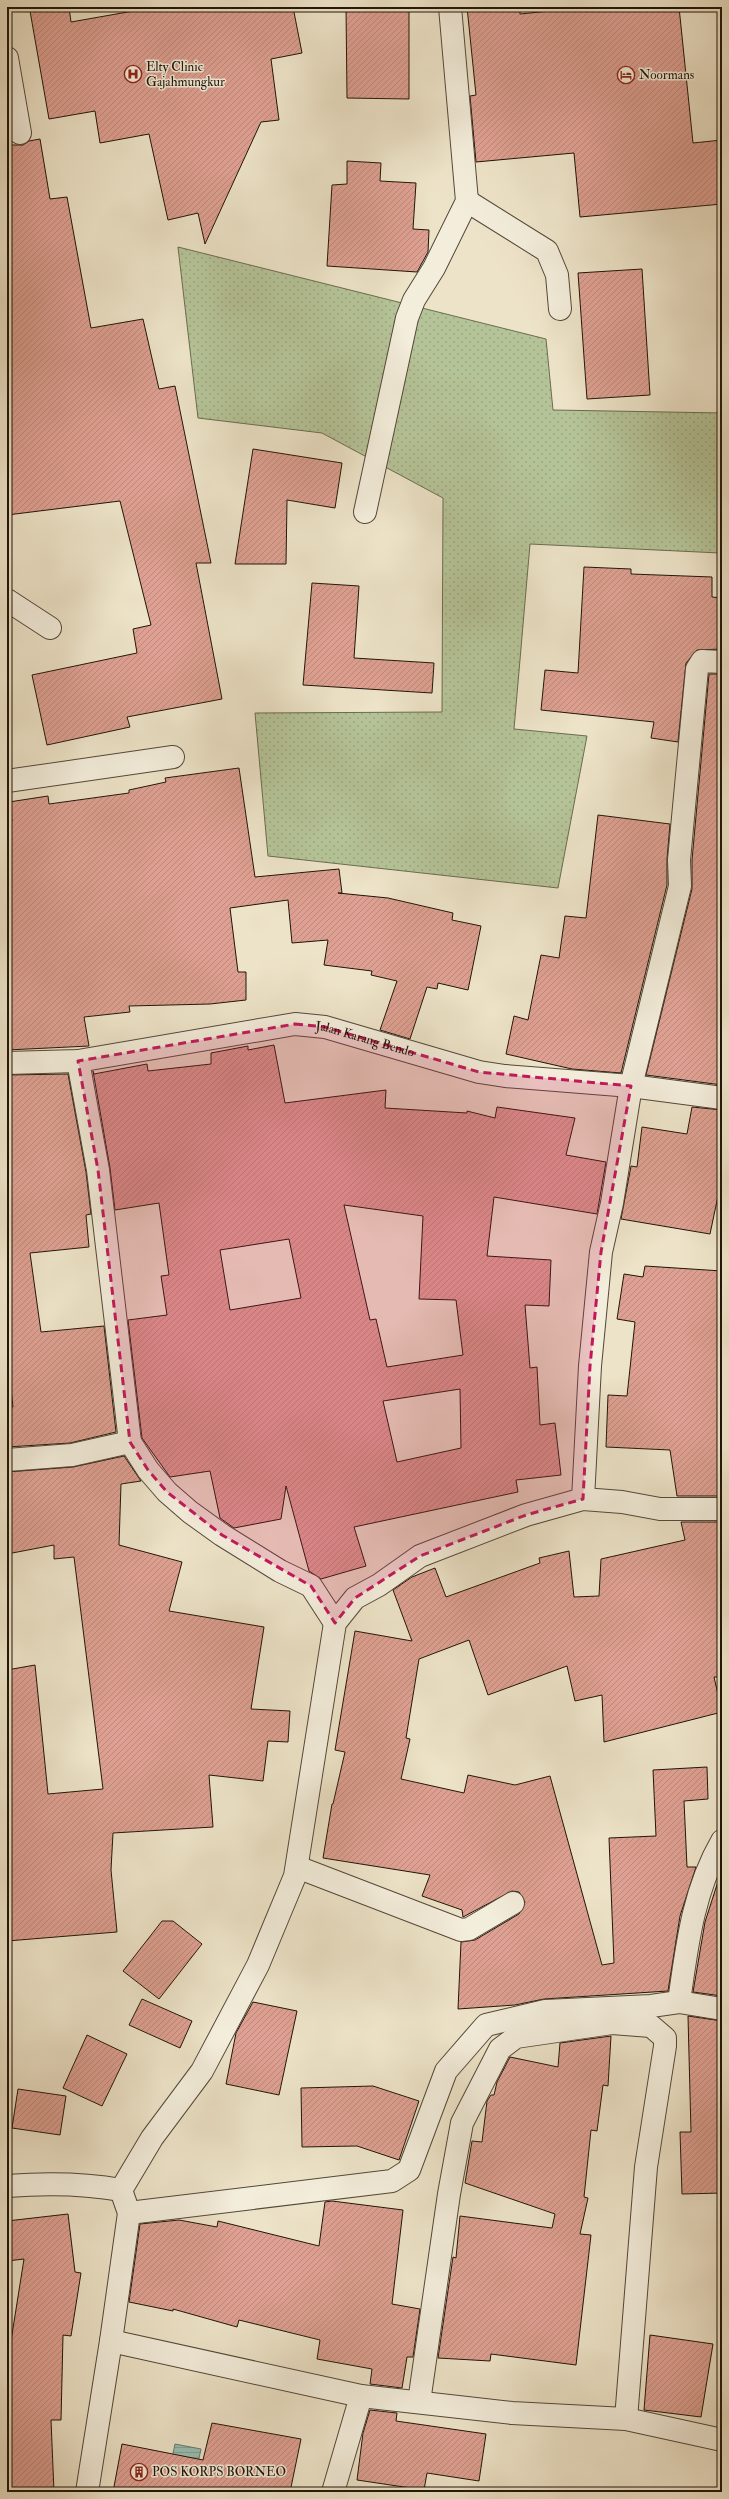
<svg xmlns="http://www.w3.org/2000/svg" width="729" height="2499" viewBox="0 0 729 2499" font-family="'IM FELL Double Pica',serif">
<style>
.grass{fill:url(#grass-dots);stroke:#6a6c50}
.water{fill:url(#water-rules);stroke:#697a6f}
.building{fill:url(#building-hatch);stroke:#201508;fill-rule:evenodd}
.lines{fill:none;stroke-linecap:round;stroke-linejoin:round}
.minor-casing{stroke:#534838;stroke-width:24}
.minor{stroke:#f3eddb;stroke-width:22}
.marked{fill:#c2185b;fill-opacity:0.2;stroke:#c2185b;stroke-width:3;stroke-dasharray:8 5;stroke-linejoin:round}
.labels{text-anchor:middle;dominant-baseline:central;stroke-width:3;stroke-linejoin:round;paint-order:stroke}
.poi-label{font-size:13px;fill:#201508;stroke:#f3eddb;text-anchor:start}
.street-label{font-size:13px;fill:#201508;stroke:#f3eddb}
</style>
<defs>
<pattern id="grass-dots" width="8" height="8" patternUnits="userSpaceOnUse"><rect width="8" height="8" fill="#b5c498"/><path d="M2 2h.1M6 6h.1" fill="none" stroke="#9ba882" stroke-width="1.8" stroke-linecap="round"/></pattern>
<pattern id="water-rules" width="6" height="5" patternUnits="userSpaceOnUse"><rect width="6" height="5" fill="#99beb4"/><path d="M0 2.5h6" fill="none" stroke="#84a299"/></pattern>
<pattern id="building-hatch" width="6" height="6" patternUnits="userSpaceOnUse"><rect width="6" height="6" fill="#dea092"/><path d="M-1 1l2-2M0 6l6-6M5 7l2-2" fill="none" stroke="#be897c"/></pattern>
</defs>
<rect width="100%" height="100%" fill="#ede3c8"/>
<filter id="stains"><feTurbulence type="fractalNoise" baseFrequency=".005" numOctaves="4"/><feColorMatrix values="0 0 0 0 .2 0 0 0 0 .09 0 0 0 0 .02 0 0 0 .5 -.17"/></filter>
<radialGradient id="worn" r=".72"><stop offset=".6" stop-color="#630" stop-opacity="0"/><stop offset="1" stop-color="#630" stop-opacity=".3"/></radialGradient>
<!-- grass -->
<polygon class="grass" points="178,247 546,339 553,410 722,413 722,532 720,553 530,544 514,729 587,736 558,888 268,856 255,713 442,712 443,498 322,433 198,418"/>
<!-- water -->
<polygon class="water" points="175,2444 201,2449 194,2482 168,2477"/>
<!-- building -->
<g class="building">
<polygon points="53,7 69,7 71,22 156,7 293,7 302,53 271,59 279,120 261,122 205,244 198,213 168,220 149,134 100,143 95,111 49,119 30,11"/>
<polygon points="346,7 409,7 409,99 347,98"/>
<polygon points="467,7 520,7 520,14 590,7 679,7 693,143 722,140 722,204 580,217 574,153 476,162 470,96 476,95"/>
<polygon points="40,139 50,199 67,197 91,328 143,319 159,389 175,386 211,563 196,563 222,699 127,717 130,727 47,745 32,675 137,653 133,629 151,625 120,501 7,515 7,145 23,145 29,141"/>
<polygon points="347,161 381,163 380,181 416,183 413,229 429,230 428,252 417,272 327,266 332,185 347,184"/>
<polygon points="642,269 650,395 587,399 578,273"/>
<polygon points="253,449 342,463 335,508 287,500 286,564 235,564"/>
<polygon points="584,567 631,569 631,574 712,577 712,597 722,598 722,649 697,650 686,663 678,742 651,738 654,722 541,710 545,670 578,673"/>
<polygon points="312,583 359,586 354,658 434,663 432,693 303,685"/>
<polygon points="709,674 722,674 722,1085 646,1075 692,889 692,860"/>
<polygon points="239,768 255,877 339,869 342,893 338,893 388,898 453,913 452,920 481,926 468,990 438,983 437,989 427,987 410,1039 380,1030 397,981 371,975 372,971 324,965 328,940 292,943 288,900 230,908 238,972 246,972 246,1000 210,1004 129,1006 130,1012 84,1017 89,1046 7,1050 7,822 12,821 9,802 48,796 49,804 129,793 129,790 166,782 165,778"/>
<polygon points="598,815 670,824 667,859 667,885 621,1073 572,1069 506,1054 514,1016 528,1020 541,955 559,958 565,916 586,918"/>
<path d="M274,1045L285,1103L386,1090L385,1108L467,1113V1111L495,1118L497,1107L575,1118L566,1155L606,1162L597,1214L494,1197L487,1256L551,1260L549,1306L525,1305L530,1368L537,1367L540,1425L555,1423L561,1475L516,1480L518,1492L354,1527L366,1566L321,1579L309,1571L286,1486L281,1519L234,1528L220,1518L210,1471L170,1477L142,1438L128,1320L167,1315L161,1276L169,1275L159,1203L115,1210L110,1168L93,1071L94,1074L147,1064L148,1071L211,1064V1053L248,1046V1050ZM344,1205L423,1216L419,1299L456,1300L463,1355L387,1367L376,1319L370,1320ZM289,1239L301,1298L230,1310L220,1250ZM460,1389L461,1448L397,1462L383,1401Z"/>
<polygon points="68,1074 86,1172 91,1214 86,1215 89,1247 30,1253 41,1332 104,1326 116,1432 70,1443 7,1447 7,1408 13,1407 7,1354 7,1075"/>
<polygon points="692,1107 722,1110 722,1177 710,1234 621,1219 631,1166 637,1167 642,1127 687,1134"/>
<polygon points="645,1266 722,1271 722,1359 718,1396 722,1396 722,1496 677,1496 670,1450 606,1447 608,1395 627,1396 635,1322 617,1319 624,1274 643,1277"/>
<polygon points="124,1456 141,1481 121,1484 119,1545 182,1562 169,1611 264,1627 251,1709 290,1711 288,1742 268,1741 263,1781 209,1775 213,1827 113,1833 111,1870 117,1932 7,1941 7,1670 35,1665 48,1794 103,1789 74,1557 54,1559 54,1545 7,1554 7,1472 73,1467"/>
<polygon points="681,1522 722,1522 722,1677 714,1677 722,1712 604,1742 602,1695 575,1701 567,1666 488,1695 469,1640 419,1659 406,1738 410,1739 401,1779 464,1793 468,1775 515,1785 550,1776 602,1965 614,1963 609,1838 656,1836 653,1770 707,1767 708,1799 684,1801 687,1867 696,1867 680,1916 668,1991 544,1999 515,2005 458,2009 461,1942 475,1940 519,1914 525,1902 519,1892 512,1891 463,1917 462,1910 422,1896 430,1875 323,1858 332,1804 333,1804 345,1752 335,1750 355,1631 412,1641 393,1590 412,1577 435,1568 446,1597 540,1563 539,1558 569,1551 574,1597 599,1596 601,1559 685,1540"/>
<polygon points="722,1869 722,1996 693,1992 705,1922"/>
<polygon points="162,1921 173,1921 202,1944 159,1999 123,1971"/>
<polygon points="142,1999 192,2021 180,2048 129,2025"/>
<polygon points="253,2002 297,2011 279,2095 226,2084 236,2033"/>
<polygon points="688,2016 722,2021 722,2193 682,2194 680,2132 691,2132"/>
<polygon points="87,2035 127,2054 102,2106 63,2088"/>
<polygon points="611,2036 608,2086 603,2085 597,2131 591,2130 584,2197 588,2198 580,2234 591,2235 576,2365 491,2354 490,2361 438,2358 453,2257 456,2258 460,2216 552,2228 555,2214 465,2183 472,2141 482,2142 487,2101 491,2095 494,2095 497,2082 510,2057 558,2067 560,2043"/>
<polygon points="373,2086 419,2101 399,2160 357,2146 302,2147 301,2088"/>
<polygon points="18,2089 66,2096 60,2135 12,2128"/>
<polygon points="332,2201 403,2210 392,2304 420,2309 413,2357 407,2357 402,2388 370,2384 372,2369 317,2359 320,2340 239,2320 237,2327 173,2309 173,2311 129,2302 140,2224 179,2220 217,2227 218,2221 319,2246 325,2202"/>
<polygon points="68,2214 75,2272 81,2273 71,2336 63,2335 61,2420 51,2420 54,2492 7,2492 7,2366 24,2259 7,2261 7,2221"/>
<polygon points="650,2335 713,2344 701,2417 644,2410"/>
<polygon points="370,2410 397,2413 396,2421 486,2434 479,2481 427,2473 424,2490 357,2480 363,2433"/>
<polygon points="212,2423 301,2439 290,2492 113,2492 122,2444 203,2460"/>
</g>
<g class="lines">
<defs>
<g id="minor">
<polyline points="7,58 20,133"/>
<polyline points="467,201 547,251 557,275 560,309"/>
<polyline points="365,512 407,318 414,300 434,268 467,201 450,7"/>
<polyline points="7,600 50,628"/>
<polyline points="7,781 173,757"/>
<polyline points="78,1061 98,1170 130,1442"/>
<path id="s1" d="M7,1063L78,1061L295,1024L325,1027L479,1072L505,1076L631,1086L722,1098"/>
<polyline points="7,1460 72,1455 130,1442 148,1470 167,1492 190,1512 222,1535 280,1571 311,1586 335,1623"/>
<polyline points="583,1499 590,1366 601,1252 612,1203 631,1086 680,886 679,860 697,669 702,661 722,662"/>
<polyline points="722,1509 660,1509 622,1502 583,1499 526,1515 420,1556 379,1585 355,1598 335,1623 295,1876 258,1965 202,2071 152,2138 121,2190 129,2213 111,2341 361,2396 512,2413 626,2419 722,2440"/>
<polyline points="297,1867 461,1930 469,1929 513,1903"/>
<path d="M679,2002C687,1945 693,1891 722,1841"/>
<path d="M7,2186C46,2183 82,2183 121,2190"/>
<polyline points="129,2213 392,2181 409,2170 446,2071 486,2025 545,2011 651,2006 679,2002 722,2009"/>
<polyline points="419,2402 449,2194 462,2123 500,2049 516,2037 612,2023 651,2026 665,2038 665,2046 646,2167 626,2419"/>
<polyline points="87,2492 111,2341"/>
<polyline points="333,2492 361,2396"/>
</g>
</defs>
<!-- minor casing -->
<use href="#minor" class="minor-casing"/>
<!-- minor -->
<use href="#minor" class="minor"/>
</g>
<!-- marked area -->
<path class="marked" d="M295,1024L325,1027L479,1072L631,1086L601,1252L590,1366L583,1499L526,1515L420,1556L355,1598L335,1623L311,1586L222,1535L167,1492L148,1470L130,1442L98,1170L78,1061Z"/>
<!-- icons -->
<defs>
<symbol id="hospital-ring" viewBox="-11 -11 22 22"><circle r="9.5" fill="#f3eddb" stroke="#8f2418" stroke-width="1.5"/><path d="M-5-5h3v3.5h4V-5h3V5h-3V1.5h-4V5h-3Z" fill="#8f2418"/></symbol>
<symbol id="hotel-ring" viewBox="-11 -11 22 22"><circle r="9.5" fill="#f3eddb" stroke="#8f2418" stroke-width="1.5"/><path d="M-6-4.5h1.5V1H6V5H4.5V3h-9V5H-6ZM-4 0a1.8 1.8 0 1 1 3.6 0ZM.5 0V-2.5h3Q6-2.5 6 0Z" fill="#8f2418"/></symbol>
<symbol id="building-ring" viewBox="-11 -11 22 22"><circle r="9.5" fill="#f3eddb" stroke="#8f2418" stroke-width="1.5"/><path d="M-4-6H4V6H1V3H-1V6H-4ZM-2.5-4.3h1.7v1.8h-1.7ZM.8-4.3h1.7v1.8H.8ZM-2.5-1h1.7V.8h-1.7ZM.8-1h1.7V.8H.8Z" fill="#8f2418"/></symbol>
</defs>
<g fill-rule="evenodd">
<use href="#hospital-ring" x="123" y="64" width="20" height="20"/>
<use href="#hotel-ring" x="616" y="65" width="20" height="20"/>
<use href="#building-ring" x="129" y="2462" width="20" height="20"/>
</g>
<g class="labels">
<!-- poi labels -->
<g class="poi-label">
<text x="146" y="67">Elty Clinic<tspan x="146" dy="15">Gajahmungkur</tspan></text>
<text x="639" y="75">Noormans</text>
<text x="152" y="2472">POS KORPS BORNEO</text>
</g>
<!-- street labels -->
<g class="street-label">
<text stroke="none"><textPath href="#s1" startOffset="363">Jalan Karang Bendo</textPath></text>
</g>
</g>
<!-- margin -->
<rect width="729" height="2499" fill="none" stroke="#ede3c8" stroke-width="24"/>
<rect x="8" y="8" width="713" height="2483" fill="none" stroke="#201508" stroke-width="2"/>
<rect x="12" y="12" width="705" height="2475" fill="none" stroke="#201508"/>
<rect width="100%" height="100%" filter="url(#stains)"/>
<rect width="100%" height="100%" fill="url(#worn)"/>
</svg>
